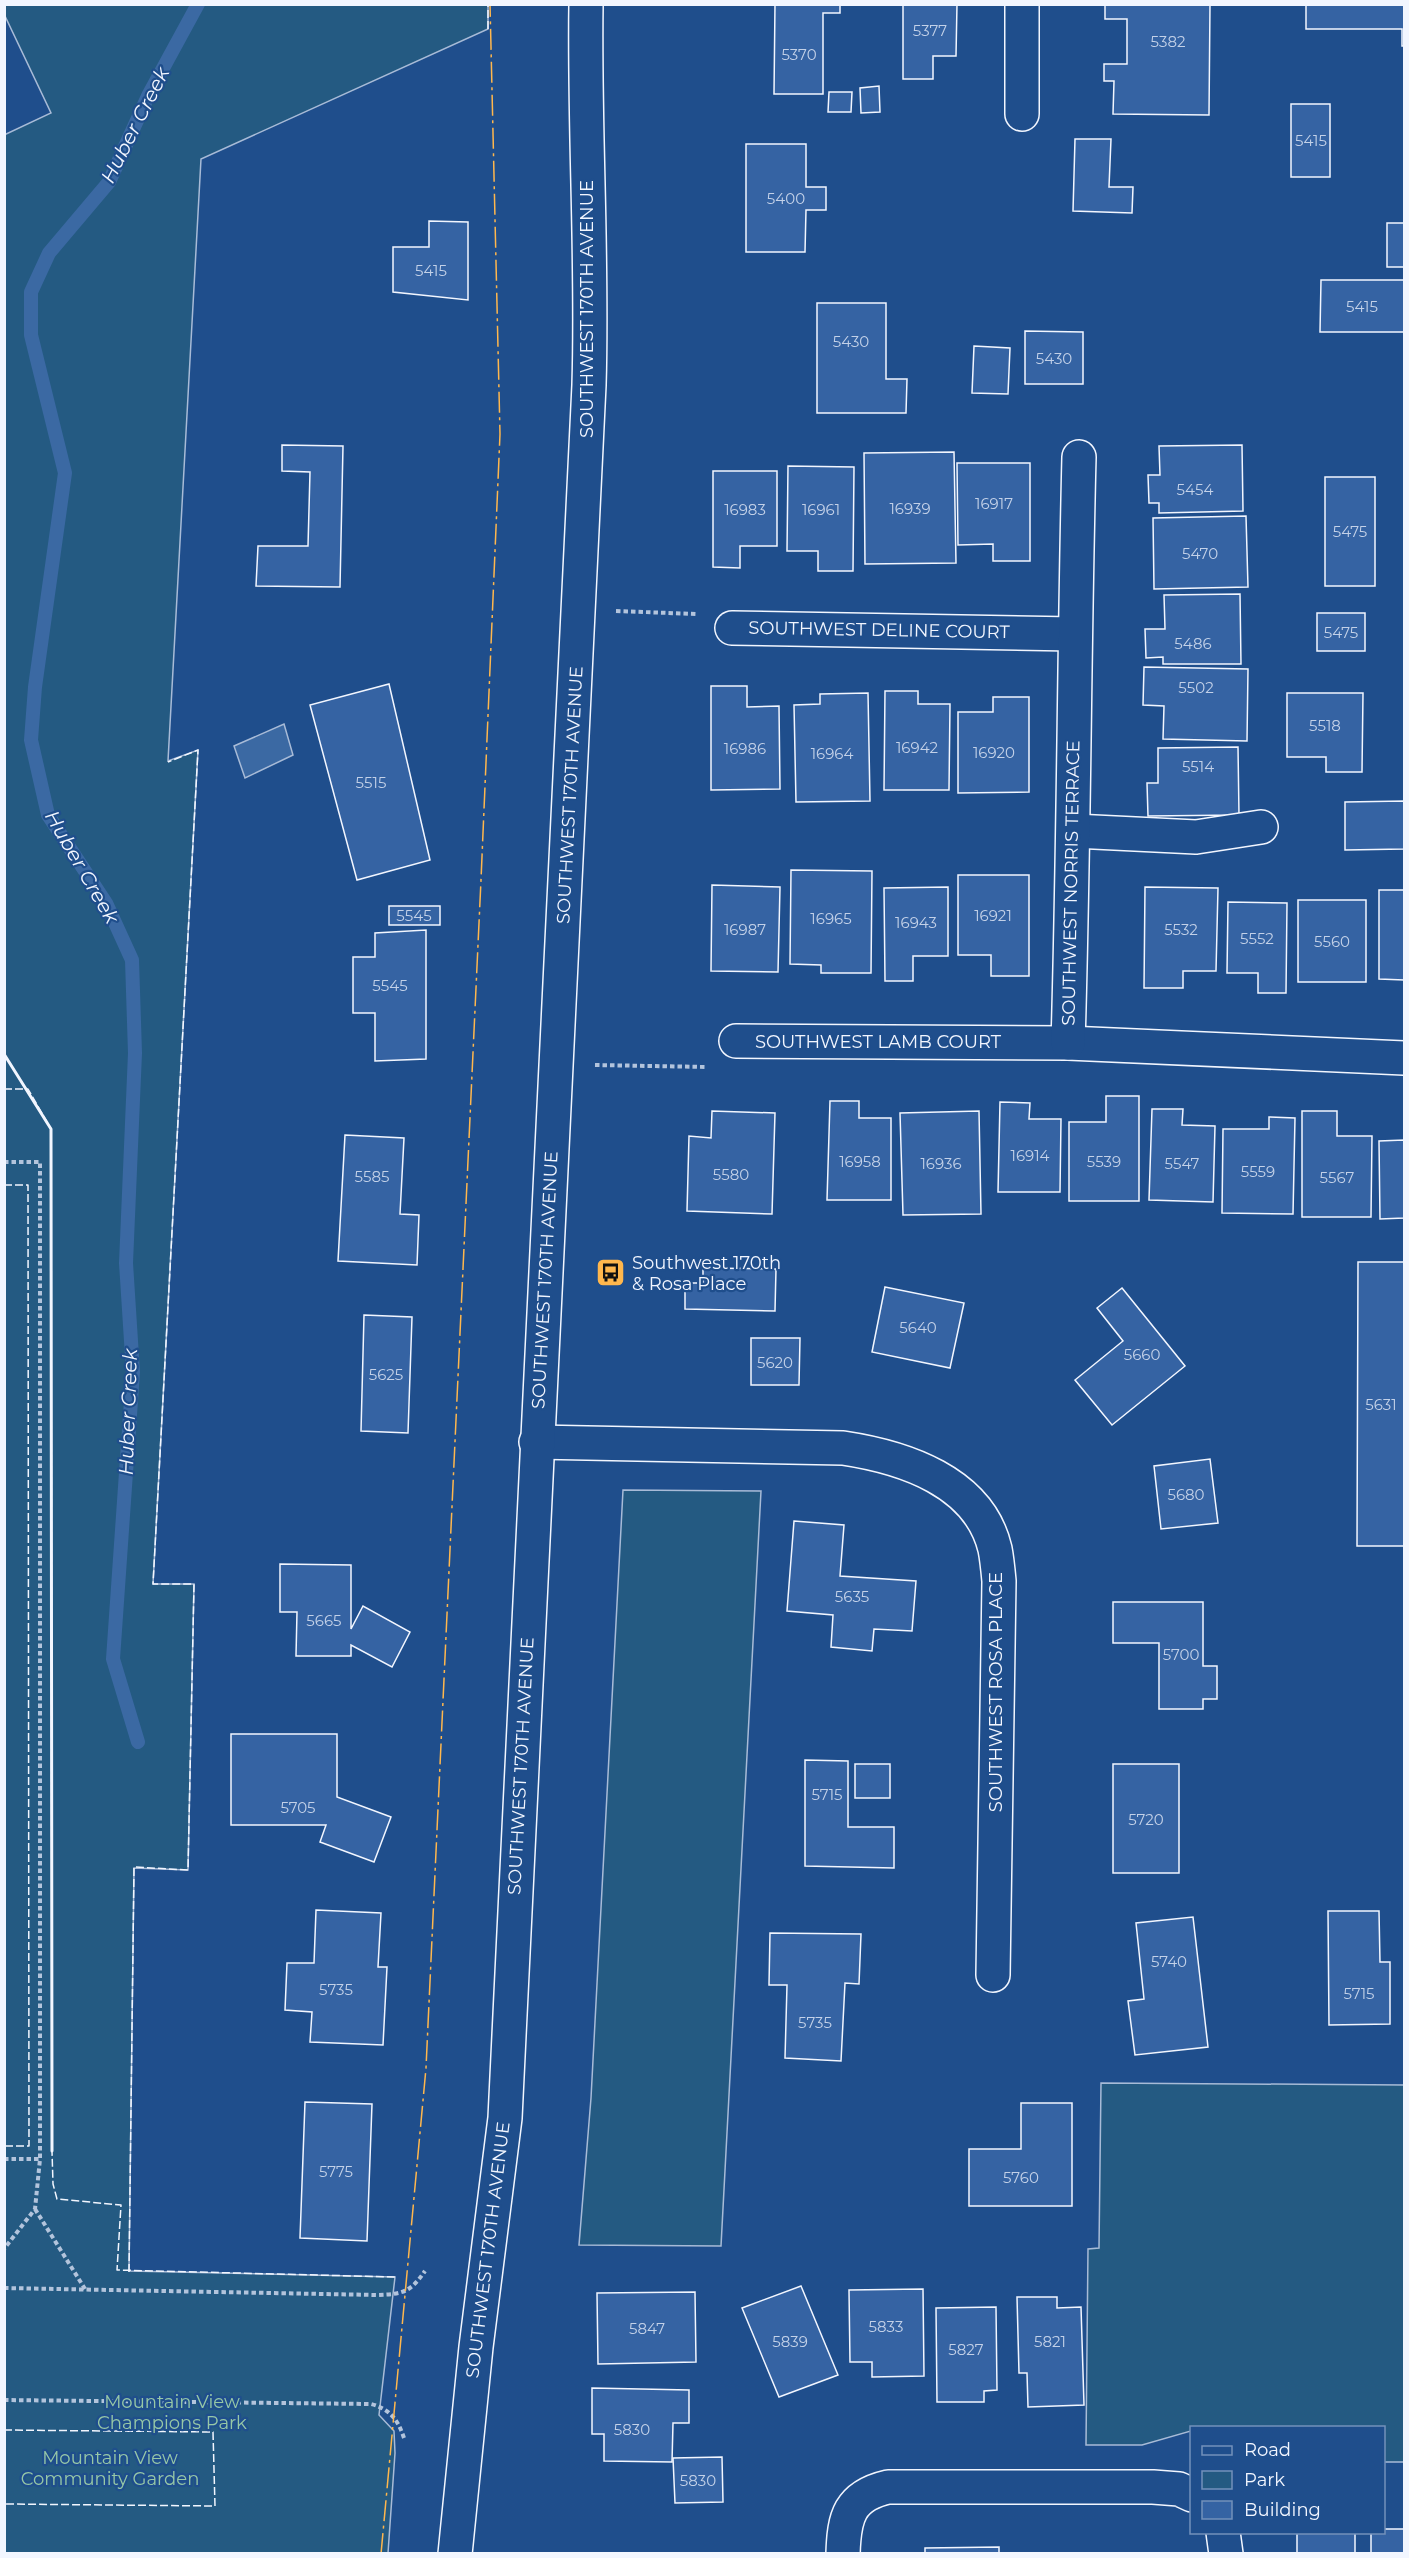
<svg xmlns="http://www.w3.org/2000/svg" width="1409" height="2558" viewBox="0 0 1409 2558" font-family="Montserrat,sans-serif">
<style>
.green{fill:#245a82;stroke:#a8bbd7;stroke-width:1.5}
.water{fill:#3b69a3;stroke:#a8bbd7;stroke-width:1.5}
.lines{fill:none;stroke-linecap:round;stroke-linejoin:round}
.stream{stroke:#3b69a3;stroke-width:14}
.building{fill:#3563a3;stroke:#f2f6ff;stroke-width:1.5}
.minor-casing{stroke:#f2f6ff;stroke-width:36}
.major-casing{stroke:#f2f6ff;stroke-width:36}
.path{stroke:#b3c4dc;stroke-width:4;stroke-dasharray:4.5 3;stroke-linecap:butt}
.minor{stroke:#1f4e8c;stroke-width:33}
.major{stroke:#1f4e8c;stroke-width:33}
.fence{stroke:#f2f6ff;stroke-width:1.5;stroke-dasharray:8 3;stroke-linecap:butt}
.wall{stroke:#f2f6ff;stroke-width:3}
.power{stroke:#ffb74d;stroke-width:1.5;stroke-dasharray:21 4.5 3 4.5;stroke-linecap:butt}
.labels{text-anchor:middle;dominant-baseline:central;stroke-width:4.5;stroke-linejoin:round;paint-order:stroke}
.number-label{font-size:15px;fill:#c3d1e8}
.street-label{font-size:18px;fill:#f2f6ff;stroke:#1f4e8c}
.poi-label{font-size:18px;fill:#f2f6ff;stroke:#1f4e8c;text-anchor:start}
.park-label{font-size:18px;fill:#97c8a6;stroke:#1f4e8c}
.water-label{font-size:20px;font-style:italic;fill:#f2f6ff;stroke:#1f4e8c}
</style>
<rect width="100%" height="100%" fill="#1f4e8c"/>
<!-- green -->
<g class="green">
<polygon points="5,4 488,5 488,29 201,159 168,761 198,750 153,1584 194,1584 188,1870 134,1868 129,2271 395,2277 379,2415 394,2431 395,2453 388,2553 5,2553 4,135 51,113 5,16"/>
<polygon points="623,1490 761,1491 721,2246 579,2245 591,2098"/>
<polygon points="1101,2083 1404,2085 1404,2462 1384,2462 1384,2428 1192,2428 1191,2431 1142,2445 1086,2445 1088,2249 1099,2248"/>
</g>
<!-- water -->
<polygon class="water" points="284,724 293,755 245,778 234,746"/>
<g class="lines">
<!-- stream -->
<polyline class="stream" points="138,1742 113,1659 133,1372 126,1263 135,1053 132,960 106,903 48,815 31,740 35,687 65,473 31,335 31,292 49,253 109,182 149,94 198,4"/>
</g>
<!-- building -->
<g class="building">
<polygon points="775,4 840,4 840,13 823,13 823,94 774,94"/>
<polygon points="903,4 957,4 956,56 933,56 933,79 903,79"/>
<polygon points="1105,4 1210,4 1209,115 1113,114 1114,81 1104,81 1104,64 1127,64 1127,19 1105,19"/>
<polygon points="1306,4 1404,4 1404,46 1402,46 1402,29 1306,29"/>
<polygon points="879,86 880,112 861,113 860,88"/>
<polygon points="829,92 852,92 851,112 828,112"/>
<rect x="1291" y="104" width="39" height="73"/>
<polygon points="1075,139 1111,139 1109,187 1133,187 1132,213 1073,211"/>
<polygon points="746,144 806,144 806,187 826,187 826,210 806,210 805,252 746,252"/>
<polygon points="429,221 468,222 468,300 393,292 393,247 429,247"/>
<rect x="1387" y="223" width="17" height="44"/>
<polygon points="1321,280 1404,280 1404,332 1320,332"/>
<polygon points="817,303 886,303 886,379 907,379 906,413 817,413"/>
<polygon points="1025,331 1083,332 1083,384 1025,384"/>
<polygon points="974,346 1010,348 1008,394 972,393"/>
<polygon points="282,445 343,446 340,587 256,586 258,546 308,546 310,472 282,471"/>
<polygon points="1242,445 1243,511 1159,513 1159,503 1149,503 1148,475 1160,475 1159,446"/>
<polygon points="954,452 956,563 865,564 864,453"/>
<polygon points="957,463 1030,463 1030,561 993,561 993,544 958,545"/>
<polygon points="788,466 854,467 853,571 818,571 818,551 787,551"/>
<polygon points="713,471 777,471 777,546 740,546 740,568 713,567"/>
<rect x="1325" y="477" width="50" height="109"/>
<polygon points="1246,516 1248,587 1154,589 1153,518"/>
<polygon points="1240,594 1241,664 1163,664 1163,657 1146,658 1145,629 1165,629 1164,595"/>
<rect x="1317" y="613" width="48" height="38"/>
<polygon points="1144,667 1248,669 1247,741 1163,739 1164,706 1143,705"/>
<polygon points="389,684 430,860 357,880 310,705"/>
<polygon points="711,686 747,686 747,707 779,706 780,789 711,790"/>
<polygon points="885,691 918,691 918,704 950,704 949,790 884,790"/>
<polygon points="868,693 870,801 796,802 794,705 820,704 820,694"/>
<polygon points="1287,693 1363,693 1362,772 1326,772 1326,757 1287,757"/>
<polygon points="993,697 1029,697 1029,792 958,793 958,712 993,712"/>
<polygon points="1238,747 1239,815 1148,816 1147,783 1158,783 1158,748"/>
<polygon points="1404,801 1404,849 1345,850 1345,802"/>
<polygon points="791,870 872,871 871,973 821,973 821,965 790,964"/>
<polygon points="958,875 1029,875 1029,976 991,976 991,955 958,955"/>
<polygon points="712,885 780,887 778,972 711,971"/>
<polygon points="948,887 948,956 913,956 913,981 885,981 884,888"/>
<polygon points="1145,887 1218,888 1216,971 1183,971 1183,988 1144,988"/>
<polygon points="1379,890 1404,890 1404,980 1379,979"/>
<rect x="1298" y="900" width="68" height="82"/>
<polygon points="1228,902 1287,903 1286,993 1258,993 1258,973 1227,973"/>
<rect x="389" y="906" width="51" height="19"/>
<polygon points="426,930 426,1059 375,1061 375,1013 353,1013 353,957 375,957 375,933"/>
<polygon points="1106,1096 1139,1096 1139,1201 1069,1201 1069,1122 1106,1122"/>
<polygon points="830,1101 859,1101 859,1118 891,1118 891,1200 827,1200"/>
<polygon points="1000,1102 1030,1103 1029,1119 1061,1119 1060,1192 998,1192"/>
<polygon points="1152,1109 1183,1109 1182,1125 1215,1126 1213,1202 1149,1200"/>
<polygon points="712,1111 775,1113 772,1214 687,1211 689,1136 711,1138"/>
<polygon points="979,1111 981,1214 903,1215 900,1113"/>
<polygon points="1302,1111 1337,1111 1337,1136 1372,1136 1371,1217 1302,1217"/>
<polygon points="1269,1117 1295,1118 1293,1214 1222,1213 1223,1129 1269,1129"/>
<polygon points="345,1135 404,1138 400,1214 419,1215 417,1265 338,1261"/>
<polygon points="1404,1140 1404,1218 1380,1219 1379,1141"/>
<polygon points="1358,1262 1404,1262 1404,1546 1357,1546"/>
<polygon points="703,1268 776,1269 775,1311 685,1309 685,1283 703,1283"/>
<polygon points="885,1287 964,1303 950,1368 872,1352"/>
<polygon points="1122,1288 1185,1366 1112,1425 1075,1380 1123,1341 1097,1308"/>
<polygon points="364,1315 412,1317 408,1433 361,1431"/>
<polygon points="751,1338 800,1338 799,1385 751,1385"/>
<polygon points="1210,1459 1218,1523 1161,1529 1154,1466"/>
<polygon points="794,1521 844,1525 840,1576 916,1581 912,1631 874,1629 872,1651 831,1647 833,1615 787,1611"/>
<polygon points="280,1564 351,1565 351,1629 363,1606 410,1632 392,1667 351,1645 351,1656 296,1656 297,1612 280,1612"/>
<polygon points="1113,1602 1203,1602 1203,1666 1217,1666 1217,1699 1203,1699 1203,1709 1159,1709 1159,1643 1113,1643"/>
<polygon points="231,1734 337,1734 337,1797 391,1817 374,1862 320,1842 326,1825 231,1825"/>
<polygon points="805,1760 848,1761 848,1827 894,1827 894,1868 805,1866"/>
<rect x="855" y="1764" width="35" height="34"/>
<rect x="1113" y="1764" width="66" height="109"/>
<polygon points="316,1910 381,1913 378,1967 387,1967 383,2045 310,2042 312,2012 285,2010 287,1963 314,1963"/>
<polygon points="1328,1911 1379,1911 1380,1962 1390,1962 1390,2024 1329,2025"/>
<polygon points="1193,1917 1208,2047 1135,2055 1128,2001 1144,1999 1136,1923"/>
<polygon points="770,1933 861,1934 859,1984 845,1983 841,2061 785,2058 787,1985 769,1985"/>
<polygon points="305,2102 372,2104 367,2241 300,2238"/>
<polygon points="1021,2103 1072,2103 1072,2206 969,2206 969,2149 1021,2149"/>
<polygon points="801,2286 838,2375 779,2397 742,2308"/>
<polygon points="923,2289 924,2376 872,2377 872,2362 850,2362 849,2290"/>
<polygon points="695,2292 696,2362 598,2364 597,2293"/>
<polygon points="1017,2297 1057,2297 1057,2308 1081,2307 1084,2405 1028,2407 1027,2373 1019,2373"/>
<polygon points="996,2307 997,2390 984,2391 984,2402 937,2402 936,2308"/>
<polygon points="592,2388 689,2390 689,2423 673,2423 672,2462 604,2461 604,2434 592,2434"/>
<polygon points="722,2457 723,2502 675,2503 673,2458"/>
<polygon points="1384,2529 1404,2529 1404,2554 1371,2554 1371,2532 1384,2532"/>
<rect x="1297" y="2532" width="58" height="22"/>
<polygon points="999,2547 999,2554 925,2554 925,2548"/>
</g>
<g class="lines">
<defs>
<g id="minor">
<polyline points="1022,4 1022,114"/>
<polyline points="732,628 1074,634"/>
<polyline points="1074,831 1196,837 1261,827"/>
<polyline points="736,1041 1068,1043 1404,1058"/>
<path d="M1068,1043C1074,848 1074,652 1079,457"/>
<path d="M536,1442L843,1448C903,1457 979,1481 995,1549C997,1559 998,1570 999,1581L993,1975"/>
<polyline points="1223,2532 1226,2554"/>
<path d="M843,2554C844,2517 849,2496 888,2487H1153L1179,2489L1192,2495"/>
</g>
<path id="major" d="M455,2554L476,2347L505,2118L589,385C593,258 584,132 586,4"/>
</defs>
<!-- minor casing -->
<use href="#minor" class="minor-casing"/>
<!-- major casing -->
<use href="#major" class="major-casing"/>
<!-- path -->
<g class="path">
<polyline points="616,611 696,614"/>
<polyline points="595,1065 707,1067"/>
<polyline points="4,1162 40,1162 40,2159 35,2209 4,2249"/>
<polyline points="4,2159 40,2159"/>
<polyline points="35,2209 85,2289"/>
<path d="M4,2288L377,2295C402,2294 410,2293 425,2271"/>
<path d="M4,2400L371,2404C390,2409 398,2420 404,2438"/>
</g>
<!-- minor -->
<use href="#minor" class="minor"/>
<!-- major -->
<use href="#major" class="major"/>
<!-- fence -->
<g class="fence">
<polyline points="488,29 488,4"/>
<polyline points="4,1089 28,1089 51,1129 52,2151 53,2184 57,2199 121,2205 117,2270 395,2277"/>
<polyline points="4,1185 28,1185 29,2146 4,2146"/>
<polyline points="129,2272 134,1867 188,1870 194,1584 153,1584 198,750 168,762"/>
<polyline points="4,2430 213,2432 215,2506 4,2504"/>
</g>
<!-- wall -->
<polyline class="wall" points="4,1054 51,1129 52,2151"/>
<!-- power -->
<polyline class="power" points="381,2554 426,2068 481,880 500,434 490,4"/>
</g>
<!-- icons -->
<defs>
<symbol id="bus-square" viewBox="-11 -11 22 22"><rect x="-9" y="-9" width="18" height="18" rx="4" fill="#ffb74d" stroke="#1f4e8c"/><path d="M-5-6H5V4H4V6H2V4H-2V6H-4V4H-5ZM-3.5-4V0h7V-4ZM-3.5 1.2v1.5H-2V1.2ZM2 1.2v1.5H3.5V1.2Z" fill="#111"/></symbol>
</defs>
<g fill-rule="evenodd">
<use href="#bus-square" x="594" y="1256" width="33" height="33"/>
</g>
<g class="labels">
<!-- number labels -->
<g class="number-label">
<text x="930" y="30">5377</text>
<text x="1168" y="41">5382</text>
<text x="799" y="54">5370</text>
<text x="1311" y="140">5415</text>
<text x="786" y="198">5400</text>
<text x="431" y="270">5415</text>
<text x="1362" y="306">5415</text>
<text x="851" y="341">5430</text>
<text x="1054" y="358">5430</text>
<text x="1195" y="489">5454</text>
<text x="994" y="503">16917</text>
<text x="910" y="508">16939</text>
<text x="745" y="509">16983</text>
<text x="821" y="509">16961</text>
<text x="1350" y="531">5475</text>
<text x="1200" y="553">5470</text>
<text x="1341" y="632">5475</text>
<text x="1193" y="643">5486</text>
<text x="1196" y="687">5502</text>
<text x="1325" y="725">5518</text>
<text x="917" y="747">16942</text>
<text x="745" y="748">16986</text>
<text x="994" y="752">16920</text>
<text x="832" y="753">16964</text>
<text x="1198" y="766">5514</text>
<text x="371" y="782">5515</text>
<text x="414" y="915">5545</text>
<text x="993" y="915">16921</text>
<text x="831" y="918">16965</text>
<text x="916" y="922">16943</text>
<text x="745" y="929">16987</text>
<text x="1181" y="929">5532</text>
<text x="1257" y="938">5552</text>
<text x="1332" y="941">5560</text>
<text x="390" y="985">5545</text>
<text x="1030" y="1155">16914</text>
<text x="860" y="1161">16958</text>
<text x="1104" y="1161">5539</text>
<text x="941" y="1163">16936</text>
<text x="1182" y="1163">5547</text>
<text x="1258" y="1171">5559</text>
<text x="731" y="1174">5580</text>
<text x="372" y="1176">5585</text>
<text x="1337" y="1177">5567</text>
<text x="918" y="1327">5640</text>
<text x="1142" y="1354">5660</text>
<text x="775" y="1362">5620</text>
<text x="386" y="1374">5625</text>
<text x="1381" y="1404">5631</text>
<text x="1186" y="1494">5680</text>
<text x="852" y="1596">5635</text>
<text x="324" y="1620">5665</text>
<text x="1181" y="1654">5700</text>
<text x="827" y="1794">5715</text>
<text x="298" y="1807">5705</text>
<text x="1146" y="1819">5720</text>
<text x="1169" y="1961">5740</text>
<text x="336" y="1989">5735</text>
<text x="1359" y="1993">5715</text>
<text x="815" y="2022">5735</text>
<text x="336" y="2171">5775</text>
<text x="1021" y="2177">5760</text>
<text x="886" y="2326">5833</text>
<text x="647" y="2328">5847</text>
<text x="790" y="2341">5839</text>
<text x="1050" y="2341">5821</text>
<text x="966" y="2349">5827</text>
<text x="632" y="2429">5830</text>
<text x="698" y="2480">5830</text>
</g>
<!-- street labels -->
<g class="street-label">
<text transform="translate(587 309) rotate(-90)">SOUTHWEST 170TH AVENUE</text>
<text transform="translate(879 630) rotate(1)">SOUTHWEST DELINE COURT</text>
<text transform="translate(570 795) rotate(-87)">SOUTHWEST 170TH AVENUE</text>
<text transform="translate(1071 883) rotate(-89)">SOUTHWEST NORRIS TERRACE</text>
<text x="878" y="1042">SOUTHWEST LAMB COURT</text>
<text transform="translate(545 1280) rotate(-87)">SOUTHWEST 170TH AVENUE</text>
<text transform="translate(996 1692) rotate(-90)">SOUTHWEST ROSA PLACE</text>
<text transform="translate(521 1766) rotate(-87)">SOUTHWEST 170TH AVENUE</text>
<text transform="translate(488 2250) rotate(-83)">SOUTHWEST 170TH AVENUE</text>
</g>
<!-- poi labels -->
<g class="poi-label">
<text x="632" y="1263">Southwest 170th<tspan x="632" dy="21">&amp; Rosa Place</tspan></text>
</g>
<!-- park labels -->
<g class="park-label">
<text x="172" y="2402">Mountain View<tspan x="172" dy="21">Champions Park</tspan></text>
<text x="110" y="2458">Mountain View<tspan x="110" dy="21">Community Garden</tspan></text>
</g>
<!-- water labels -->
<g class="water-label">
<text transform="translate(135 125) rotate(-63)">Huber Creek</text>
<text transform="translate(82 867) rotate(60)">Huber Creek</text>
<text transform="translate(128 1412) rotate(-88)">Huber Creek</text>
</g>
</g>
<!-- border -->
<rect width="1409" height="2558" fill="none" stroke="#f2f6ff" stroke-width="12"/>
<!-- legend -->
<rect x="1190" y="2426" width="195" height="108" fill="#1f4e8c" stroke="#7391ba" stroke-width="1.5"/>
<rect x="1202" y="2446" width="30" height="9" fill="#1f4e8c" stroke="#7391ba" stroke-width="1.5"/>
<text x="1244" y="2456" font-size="18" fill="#f2f6ff">Road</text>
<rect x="1202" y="2471" width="30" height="18" fill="#245a82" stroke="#7391ba" stroke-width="1.5"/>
<text x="1244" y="2486" font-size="18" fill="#f2f6ff">Park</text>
<rect x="1202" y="2501" width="30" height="18" fill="#3563a3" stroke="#7391ba" stroke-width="1.5"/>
<text x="1244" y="2516" font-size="18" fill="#f2f6ff">Building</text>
</svg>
